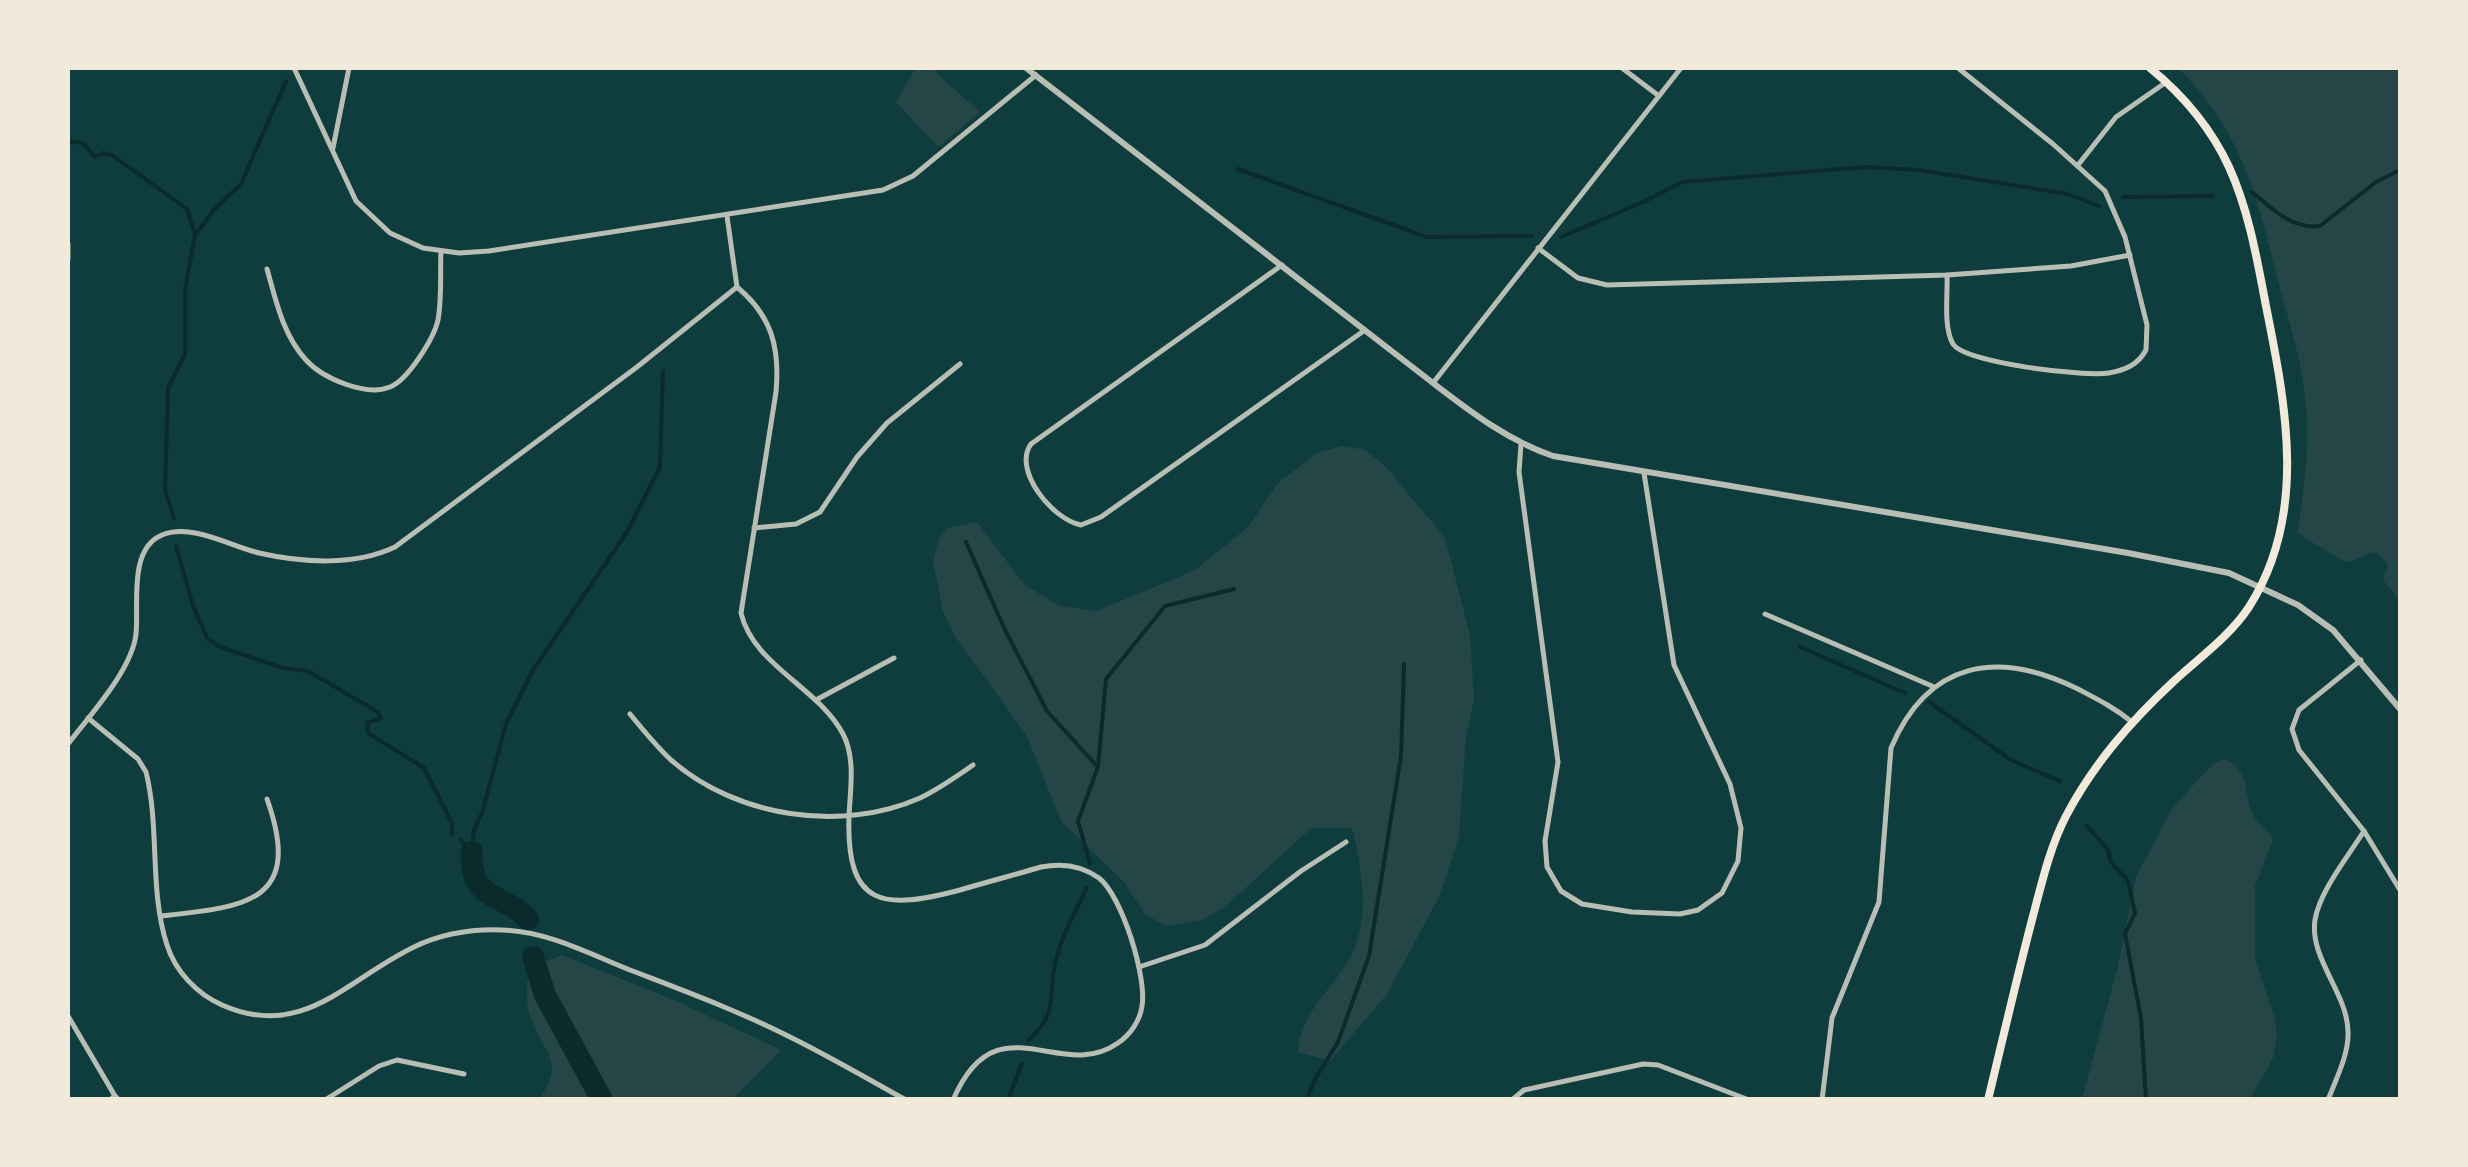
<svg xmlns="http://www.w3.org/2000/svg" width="2468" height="1167" viewBox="0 0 2468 1167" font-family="'Fira Sans Condensed',sans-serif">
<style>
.green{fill:#244646}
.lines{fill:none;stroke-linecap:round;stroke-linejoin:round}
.stream{stroke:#0a2a2b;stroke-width:4}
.river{stroke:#0a2a2b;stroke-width:22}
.minor{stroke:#b8beb3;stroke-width:5}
.tertiary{stroke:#b8beb3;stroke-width:6}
.secondary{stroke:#f1e9da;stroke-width:8}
</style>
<rect width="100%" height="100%" fill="#0f3d3e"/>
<!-- green -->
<g class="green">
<polygon points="916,68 937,68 935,72 980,112 938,147 896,102"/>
<path d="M2178,68H2400V601L2383,580L2388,565C2371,540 2367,560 2345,562L2297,533C2305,490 2310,440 2305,396C2301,359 2289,321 2279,285C2257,199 2244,133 2178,68Z"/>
<path d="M1342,446L1366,450L1386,467L1445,538L1470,635L1474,699L1466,736L1459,836L1440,895L1387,994L1330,1061L1298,1052C1300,1013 1332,990 1350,958C1371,920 1362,868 1352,828H1311L1225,907L1202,920L1166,926L1145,914L1124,882L1061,821L1027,736L954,635L943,611L933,562L939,537L948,528L977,522L1024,584L1059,606L1097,611L1195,570L1248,527L1278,483L1319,452Z"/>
<path d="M2225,759C2251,772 2243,793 2253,815C2258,825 2269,829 2273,840L2255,886V959L2275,1019L2277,1036L2273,1058L2250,1099H2082L2118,966L2136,877L2173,807L2213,764Z"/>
<path d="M562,955L674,1000L781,1050L732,1099H539C567,1060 542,1052 530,1016C526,1004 527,994 527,982L547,961Z"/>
</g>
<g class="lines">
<!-- stream -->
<g class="stream">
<polyline points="68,141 83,143 95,157 103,153 112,155 187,209 195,235 185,290 185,354 168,388 165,489 174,519"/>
<polyline points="1238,169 1427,237 1532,236"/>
<path d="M2252,192C2271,208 2293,230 2320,226L2376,182L2400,170"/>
<polyline points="2123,197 2213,196"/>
<polyline points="196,234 214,210 241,184 286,81"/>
<polyline points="1561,237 1643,202 1682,182 1865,167 1919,170 2068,194 2099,206"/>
<polyline points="966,542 1005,630 1047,711 1096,765"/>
<polyline points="176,546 193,606 207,638 220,647 283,668 308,671 378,712 381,718 367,723 368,733 424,768 452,823 452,834"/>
<polyline points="1800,647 1905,693"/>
<polyline points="1929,702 2011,760 2060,781"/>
<polyline points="2087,826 2108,850 2111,862 2128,881 2135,913 2125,934 2141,1018 2146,1100"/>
<polyline points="461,840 471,852"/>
<polyline points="472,852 474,830 482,813 506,724 533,670 627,532 660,467 663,371"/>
<polyline points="1090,864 1078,821 1098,767 1106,679 1165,606 1234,589"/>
<path d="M1029,1040C1061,1009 1046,999 1056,960C1062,935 1076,911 1087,887"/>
<polyline points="1008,1100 1022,1063"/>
<polyline points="1307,1100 1314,1081 1338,1042 1369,956 1401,756 1404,664"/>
</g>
<!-- river -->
<g class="river">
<path d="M472,852C468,901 506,894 528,919"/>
<polyline points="533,957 545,995 602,1100"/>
</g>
<!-- minor -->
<g class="minor">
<polyline points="294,68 356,201 390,233 423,248 459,253 489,251 883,190 913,176 1036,75"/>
<polyline points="1622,68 1659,96"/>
<polyline points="333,148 349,68"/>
<polyline points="2078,165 2116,117 2165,83"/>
<polyline points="68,244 68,259"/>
<polyline points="1538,248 1578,278 1607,285 1947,275 2071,266 2130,255"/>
<path d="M1282,265L1031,444C1012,470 1053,520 1081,525L1101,517L1365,330"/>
<path d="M267,269C276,301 283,335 306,360C322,378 366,397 390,387C408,380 434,338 438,320C442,298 440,273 441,251"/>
<path d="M1947,275C1948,294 1943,327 1953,344C1965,363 2085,377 2109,373C2125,370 2138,365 2146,350L2147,325L2125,237L2105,191L2053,144L1958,68"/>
<path d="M737,287C772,316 780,348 776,392L741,613C753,665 819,688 843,734C856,759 850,790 849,817C846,908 884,910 960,890C987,882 1014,875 1041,867C1061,863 1081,865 1099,878C1122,896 1147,977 1142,1006C1140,1021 1130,1035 1118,1043C1060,1084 997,998 953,1100"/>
<polyline points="1433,383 1681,68"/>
<polyline points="1521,444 1519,472 1558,762 1545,841 1547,867 1561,891 1582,904 1632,912 1680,914 1698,910 1722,893 1738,861 1741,828 1730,784 1674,665 1644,473"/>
<polyline points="754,528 796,524 820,512 857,457 887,423 960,364"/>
<polyline points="1765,614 1932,686"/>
<polyline points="2361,660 2299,710 2292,729 2299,750 2364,831 2400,890"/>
<polyline points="816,700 894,658"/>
<path d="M630,714C643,730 656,746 671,760C736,817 841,833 920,798C939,789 956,777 973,765"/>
<path d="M88,718L138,759L146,772C160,828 149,890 167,945C175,971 197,994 222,1005C303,1041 347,979 414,947C441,934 473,929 502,930C545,931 586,952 625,968C679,989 734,1009 786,1035C827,1055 866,1078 906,1100"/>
<path d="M68,744C90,715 132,670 136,634C139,605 128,549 162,535C192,523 230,546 259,553C303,563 355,566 395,547L637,367L737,287L727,216"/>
<path d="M161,916C245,907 304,903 267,799"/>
<polyline points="1139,967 1205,945 1301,871 1346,842"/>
<polyline points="68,1016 115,1096"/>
<polyline points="110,1100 115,1096 119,1100"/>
<polyline points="325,1100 379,1066 397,1060 464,1074"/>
<polyline points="1512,1100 1524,1090 1643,1064 1658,1065 1749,1100"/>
<path d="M1822,1100L1832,1018L1879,902L1891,748C1928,661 1997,649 2078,689C2097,699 2115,708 2132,722"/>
<path d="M2328,1100C2336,1079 2349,1054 2348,1032C2348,994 2309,958 2315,920C2319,892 2349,855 2364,831"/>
</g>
<!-- tertiary -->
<path class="tertiary" d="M1026,68L1433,383C1471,412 1507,440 1553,456L2128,553L2229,573L2298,605L2333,630L2400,709"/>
<!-- secondary -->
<path class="secondary" d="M1988,1100C2003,1038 2017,977 2033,916C2042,882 2050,847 2066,816C2094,763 2131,721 2174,681C2199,658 2230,636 2249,607C2308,515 2286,406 2266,306C2257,259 2249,211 2229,167C2211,128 2183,95 2150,68"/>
</g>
<!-- border -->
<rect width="2468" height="1167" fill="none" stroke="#f1e9da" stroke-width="140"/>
</svg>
